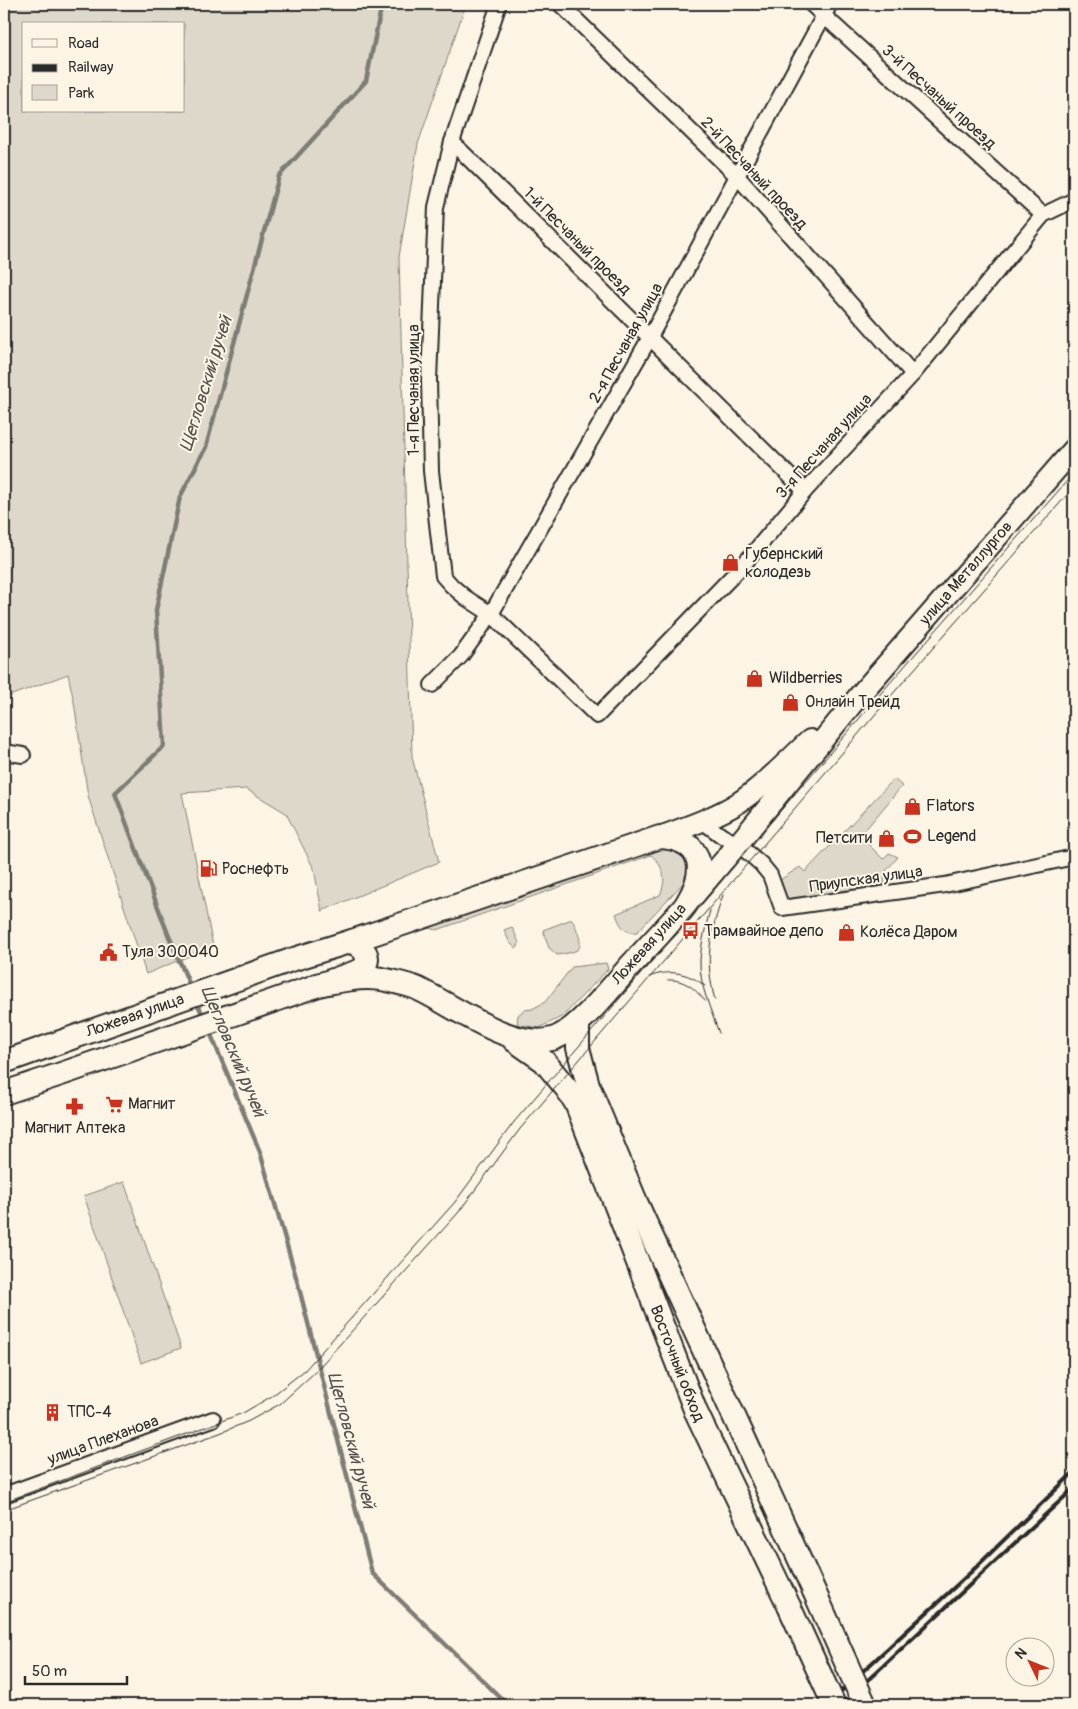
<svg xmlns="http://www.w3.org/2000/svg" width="1078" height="1709" viewBox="0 0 1078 1709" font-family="Pangolin,sans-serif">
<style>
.green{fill:#ded8ca;stroke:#84827a;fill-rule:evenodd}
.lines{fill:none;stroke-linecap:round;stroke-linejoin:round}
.stream{stroke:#7d7b74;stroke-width:4.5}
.street-casing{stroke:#2b2b2b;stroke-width:18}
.secondary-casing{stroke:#2b2b2b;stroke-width:24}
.primary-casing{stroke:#2b2b2b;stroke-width:26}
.street{stroke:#fcf5e5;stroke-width:14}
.secondary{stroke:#fcf5e5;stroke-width:20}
.primary{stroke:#fcf5e5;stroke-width:22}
.tram{stroke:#2b2b2b;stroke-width:1}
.rail{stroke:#2b2b2b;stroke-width:4}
.primary-bridge-casing{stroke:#2b2b2b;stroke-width:26;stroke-linecap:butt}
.primary-bridge{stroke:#fcf5e5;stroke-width:22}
.labels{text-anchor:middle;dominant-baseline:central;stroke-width:4;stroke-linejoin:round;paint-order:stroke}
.street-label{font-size:16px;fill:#2b2b2b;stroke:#fcf5e5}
.poi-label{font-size:16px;fill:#2b2b2b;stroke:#fcf5e5;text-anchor:start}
.water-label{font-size:18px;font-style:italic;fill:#545350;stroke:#fcf5e5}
</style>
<rect width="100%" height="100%" fill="#fcf5e5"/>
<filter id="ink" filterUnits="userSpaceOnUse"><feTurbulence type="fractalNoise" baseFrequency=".02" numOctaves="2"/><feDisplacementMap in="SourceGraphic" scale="10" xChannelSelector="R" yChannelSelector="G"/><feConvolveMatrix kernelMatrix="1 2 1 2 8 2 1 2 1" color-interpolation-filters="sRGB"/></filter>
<g filter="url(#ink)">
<!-- green -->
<g class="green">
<path d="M4,4H466L418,144L399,257L412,757L439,862L322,911L314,869L286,813L246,789L182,793L213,946L146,974L88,796L74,702L68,674L4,698ZM24,24H184V111H24Z"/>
<polygon points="894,779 902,786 860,836 883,859 889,853 898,857 885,872 884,886 789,899 784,893 780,880 800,867 805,872"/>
<path d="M665,842L689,860L686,880L637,932C624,934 620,925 616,914L660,895C667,880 664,866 651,855L437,930L428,928Z"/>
<path d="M572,919C575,926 585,944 577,950C572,953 562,954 557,955L549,948L543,930Z"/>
<polygon points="512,927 519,943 518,947 516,948 510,943 504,930"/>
<polygon points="606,963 608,969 563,1016 539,1028 517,1024 518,1015 524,1010 532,1009 545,1002 572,967"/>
<polygon points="124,1182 181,1348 141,1363 84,1196"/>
</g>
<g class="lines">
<!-- stream -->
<g class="stream">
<polyline points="191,988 168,934 115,793 164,746 156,610 180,497 206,447 279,176 366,81 382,4"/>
<polyline points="196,1000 204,1018"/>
<polyline points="209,1030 260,1152 298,1284 372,1573 508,1705"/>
</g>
<defs>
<g id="street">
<polyline points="499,4 452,142 436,207 429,380 431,471 443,576 452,586 466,598 491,614 597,716 744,564 805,491 913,374 1043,215 1072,201 1074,202"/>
<polyline points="560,4 737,176 913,374"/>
<polyline points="811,4 1043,215"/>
<polyline points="452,142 805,491"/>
<polyline points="432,685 461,656 491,614 649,339 830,4"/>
<polyline points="4,752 23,755"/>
<polyline points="702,821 722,836 738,844 761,864 770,875 782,908 945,885 1074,857"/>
<polyline points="4,1495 213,1419"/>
</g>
<g id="secondary">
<path d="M660,837C686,827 714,818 738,803C764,786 787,761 810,740"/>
<path id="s1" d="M692,898L738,844L858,697L1074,449"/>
</g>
<g id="primary">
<polyline points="578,1023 578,1048 588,1085 636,1202 814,1591"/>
<path id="s2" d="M514,1040L544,1061L567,1089L576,1103L696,1412L789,1606"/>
<path id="s3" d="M4,1062L291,960L352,941L660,837C704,840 707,870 687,903C683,910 675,917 670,923C657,937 644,951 631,965C614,984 576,1033 552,1039C510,1050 454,1005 416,988C409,985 399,983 391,981C366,974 341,981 316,985"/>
<path d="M4,1093L67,1072L362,970C373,956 364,949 352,941"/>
</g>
</defs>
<!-- street casing -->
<use href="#street" class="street-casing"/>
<!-- secondary casing -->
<use href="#secondary" class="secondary-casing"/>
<!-- primary casing -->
<use href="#primary" class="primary-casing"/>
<!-- street -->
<use href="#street" class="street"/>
<!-- secondary -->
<use href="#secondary" class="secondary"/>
<!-- primary -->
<use href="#primary" class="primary"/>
<!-- tram -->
<g class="tram">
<path d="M710,910C706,926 701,944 700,960C699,985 711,1010 719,1033"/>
<path d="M649,977C669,969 688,972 705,986"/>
<path d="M668,980C685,979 695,989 705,1001"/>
<path d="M715,1000C704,960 710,934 723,895"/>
<polyline points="4,1502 243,1413 272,1396 305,1370 455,1202 514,1122 889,684 1074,473"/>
<polyline points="4,1510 220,1433 249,1421 280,1404 314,1373 458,1213 520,1129 897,689 1074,487"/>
</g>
<!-- rail -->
<g class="rail">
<polyline points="826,1705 971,1572 1074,1472"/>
<polyline points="841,1705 1074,1488"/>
</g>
<defs>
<g id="primary-bridge">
<polyline points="814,1591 865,1705"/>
<polyline points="789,1606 834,1705"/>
</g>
</defs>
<!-- primary-bridge casing -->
<use href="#primary-bridge" class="primary-bridge-casing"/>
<!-- primary-bridge -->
<use href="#primary-bridge" class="primary-bridge"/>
</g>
</g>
<!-- icons -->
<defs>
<symbol id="shop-bare" viewBox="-9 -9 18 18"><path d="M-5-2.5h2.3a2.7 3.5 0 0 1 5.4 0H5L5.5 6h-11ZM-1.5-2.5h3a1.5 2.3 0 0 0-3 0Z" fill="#c8321e" stroke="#fcf5e5" stroke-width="2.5" paint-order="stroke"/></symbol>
<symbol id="stadium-bare" viewBox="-9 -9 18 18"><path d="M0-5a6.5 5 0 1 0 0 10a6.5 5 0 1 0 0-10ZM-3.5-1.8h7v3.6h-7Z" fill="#c8321e" stroke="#fcf5e5" stroke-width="2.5" paint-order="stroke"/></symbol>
<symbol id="fuel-bare" viewBox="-9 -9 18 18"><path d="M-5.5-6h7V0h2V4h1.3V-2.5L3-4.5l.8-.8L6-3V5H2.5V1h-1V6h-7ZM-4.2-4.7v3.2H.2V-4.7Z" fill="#c8321e" stroke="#fcf5e5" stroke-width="2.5" paint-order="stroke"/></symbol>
<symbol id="bus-bare" viewBox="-9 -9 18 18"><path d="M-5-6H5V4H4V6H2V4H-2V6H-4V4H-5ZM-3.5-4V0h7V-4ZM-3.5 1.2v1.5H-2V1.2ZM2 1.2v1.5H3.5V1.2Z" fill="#c8321e" stroke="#fcf5e5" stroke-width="2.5" paint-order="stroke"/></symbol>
<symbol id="civic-bare" viewBox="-9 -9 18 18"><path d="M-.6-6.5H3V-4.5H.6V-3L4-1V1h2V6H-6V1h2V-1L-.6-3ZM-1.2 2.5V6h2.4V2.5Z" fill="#c8321e" stroke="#fcf5e5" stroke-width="2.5" paint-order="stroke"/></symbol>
<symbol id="supermarket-bare" viewBox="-9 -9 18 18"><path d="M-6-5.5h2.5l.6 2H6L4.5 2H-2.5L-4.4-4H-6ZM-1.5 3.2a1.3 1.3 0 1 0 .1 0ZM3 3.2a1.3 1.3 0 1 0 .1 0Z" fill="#c8321e" stroke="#fcf5e5" stroke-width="2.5" paint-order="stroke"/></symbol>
<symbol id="pharmacy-bare" viewBox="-9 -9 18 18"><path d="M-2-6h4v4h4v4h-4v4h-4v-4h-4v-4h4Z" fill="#c8321e" stroke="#fcf5e5" stroke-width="2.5" paint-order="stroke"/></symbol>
<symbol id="building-bare" viewBox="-9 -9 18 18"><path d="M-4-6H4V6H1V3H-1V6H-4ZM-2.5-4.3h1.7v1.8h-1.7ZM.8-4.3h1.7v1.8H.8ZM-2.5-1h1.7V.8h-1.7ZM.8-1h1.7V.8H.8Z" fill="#c8321e" stroke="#fcf5e5" stroke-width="2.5" paint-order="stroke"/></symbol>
</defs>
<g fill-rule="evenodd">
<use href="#shop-bare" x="718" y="550" width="25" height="25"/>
<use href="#shop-bare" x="742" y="666" width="25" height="25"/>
<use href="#shop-bare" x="778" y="690" width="25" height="25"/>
<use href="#shop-bare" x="900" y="794" width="25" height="25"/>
<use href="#stadium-bare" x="900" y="824" width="25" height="25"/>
<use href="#shop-bare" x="874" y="826" width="25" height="25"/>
<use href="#fuel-bare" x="196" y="856" width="25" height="25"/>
<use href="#bus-bare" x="678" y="918" width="25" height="25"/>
<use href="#shop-bare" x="834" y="920" width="25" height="25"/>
<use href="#civic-bare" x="96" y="940" width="25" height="25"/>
<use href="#supermarket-bare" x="102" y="1092" width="25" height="25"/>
<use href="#pharmacy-bare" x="62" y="1094" width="25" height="25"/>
<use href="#building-bare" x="40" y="1400" width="25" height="25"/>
</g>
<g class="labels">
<!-- street labels -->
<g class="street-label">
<text transform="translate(939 97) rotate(42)">3-й Песчаный проезд</text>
<text transform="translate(754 173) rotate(47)">2-й Песчаный проезд</text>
<text transform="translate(577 241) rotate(45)">1-й Песчаный проезд</text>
<text transform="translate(626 343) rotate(-61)">2-я Песчаная улица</text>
<text transform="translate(414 390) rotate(-90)">1-я Песчаная улица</text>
<text transform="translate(824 446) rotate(-48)">3-я Песчаная улица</text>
<text stroke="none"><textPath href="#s1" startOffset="425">улица Металлургов</textPath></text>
<text transform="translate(866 879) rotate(-8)">Приупская улица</text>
<text transform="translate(649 944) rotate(-48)">Ложевая улица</text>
<text stroke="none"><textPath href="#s3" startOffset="139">Ложевая улица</textPath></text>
<text stroke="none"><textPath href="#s2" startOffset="369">Восточный обход</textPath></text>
<text transform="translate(103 1440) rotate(-20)">улица Плеханова</text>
</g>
<!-- poi labels -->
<g class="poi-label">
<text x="745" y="554">Губернский<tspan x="745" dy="18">колодезь</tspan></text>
<text x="769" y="678">Wildberries</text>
<text x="805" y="702">Онлайн Трейд</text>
<text x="926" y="806">Flators</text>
<text x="927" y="836">Legend</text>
<text x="872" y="838" text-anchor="end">Петсити</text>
<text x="222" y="869">Роснефть</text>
<text x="704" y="931">Трамвайное депо</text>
<text x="860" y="932">Колёса Даром</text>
<text x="122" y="952">Тула 300040</text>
<text x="128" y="1104">Магнит</text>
<text x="75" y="1128" text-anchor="middle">Магнит Аптека</text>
<text x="67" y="1412">ТПС-4</text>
</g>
<!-- water labels -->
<g class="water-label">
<text transform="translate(206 384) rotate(-73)">Щегловский ручей</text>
<text transform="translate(233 1051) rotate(67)">Щегловский ручей</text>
<text transform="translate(351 1440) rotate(75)">Щегловский ручей</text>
</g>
</g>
<!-- margin -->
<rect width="1078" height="1709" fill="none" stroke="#fcf5e5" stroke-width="20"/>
<rect x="10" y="10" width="1058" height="1689" fill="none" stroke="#2b2b2b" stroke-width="2" filter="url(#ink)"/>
<!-- legend -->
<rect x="22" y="22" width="162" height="90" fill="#fcf5e5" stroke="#a8a49b"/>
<rect x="32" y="39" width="25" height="8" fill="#fcf5e5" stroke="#a8a49b"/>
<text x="68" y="48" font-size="15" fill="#2b2b2b">Road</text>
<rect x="32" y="64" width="25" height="8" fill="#2b2b2b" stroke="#a8a49b"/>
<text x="68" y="72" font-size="15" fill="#2b2b2b">Railway</text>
<rect x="32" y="85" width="25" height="15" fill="#ded8ca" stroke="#a8a49b"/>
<text x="68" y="98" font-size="15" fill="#2b2b2b">Park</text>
<!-- north arrow -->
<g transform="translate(1030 1662) rotate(313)"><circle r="24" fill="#fcf5e5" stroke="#a8a49b"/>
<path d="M0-4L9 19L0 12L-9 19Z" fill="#c8321e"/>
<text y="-8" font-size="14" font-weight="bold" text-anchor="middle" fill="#2b2b2b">N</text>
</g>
<!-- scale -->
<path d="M25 1676v8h102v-8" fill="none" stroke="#2b2b2b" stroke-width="2.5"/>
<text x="32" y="1676" font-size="15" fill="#2b2b2b" stroke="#fcf5e5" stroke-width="4" paint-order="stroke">50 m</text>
</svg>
